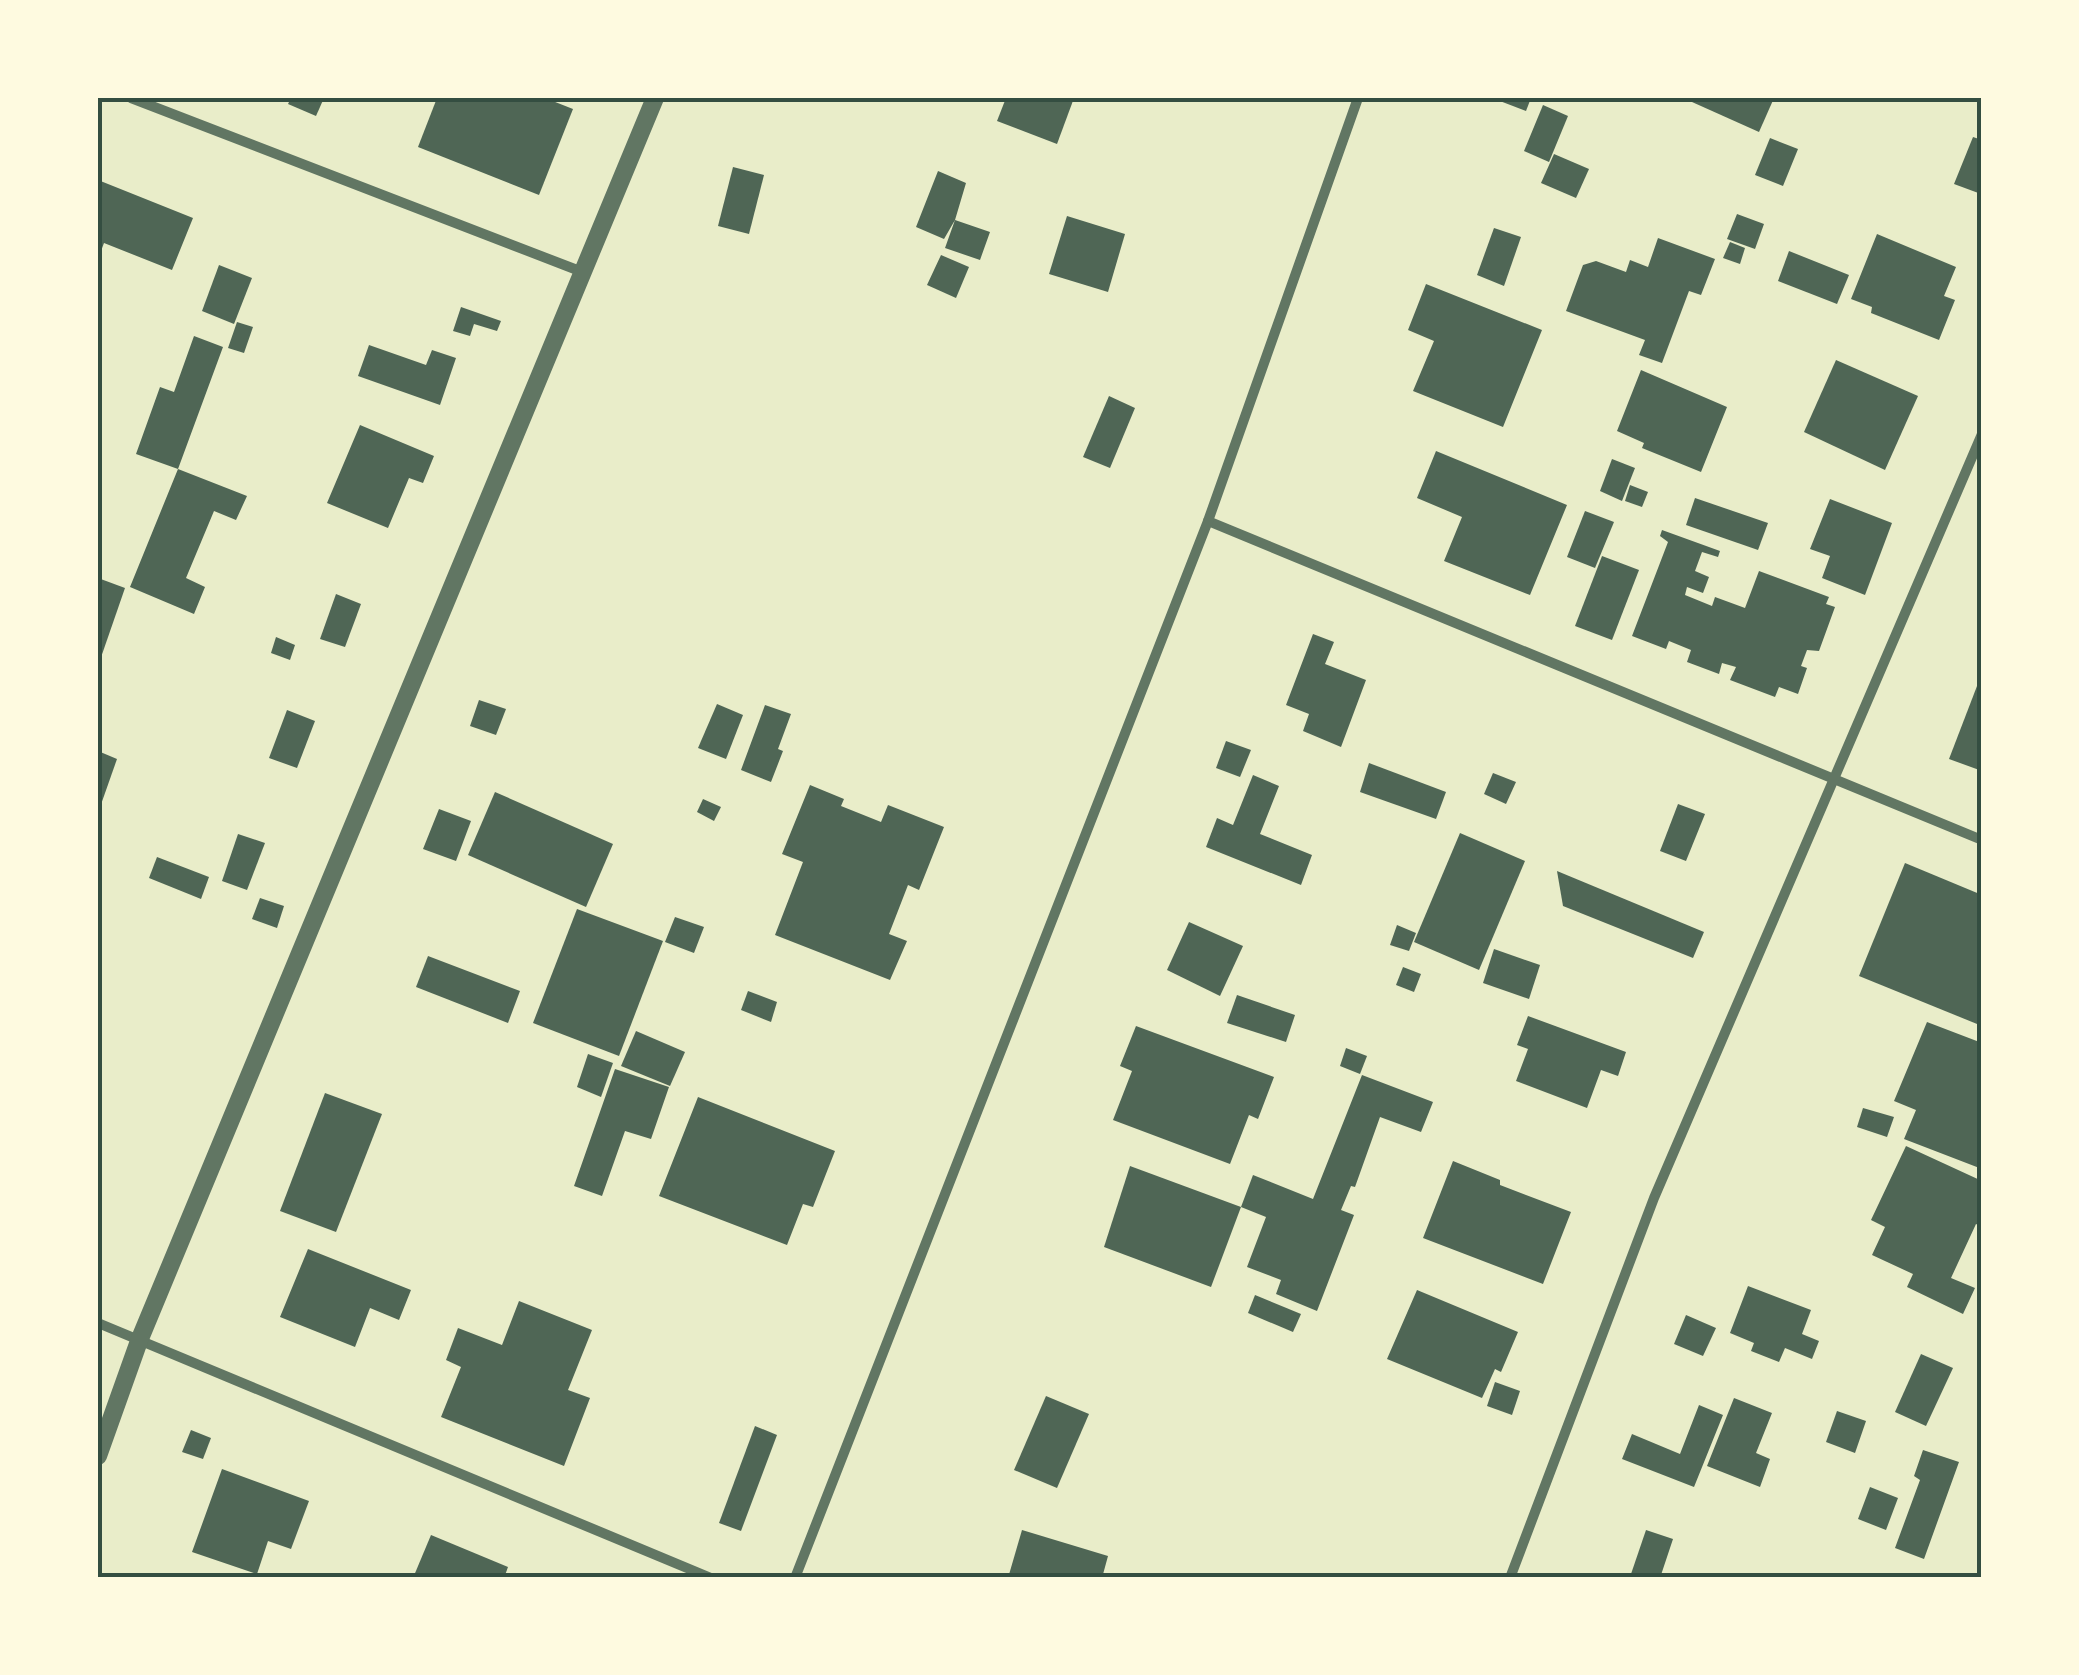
<svg xmlns="http://www.w3.org/2000/svg" width="2079" height="1675" viewBox="0 0 2079 1675" font-family="Barlow,sans-serif">
<style>
.building{fill:#4f6655}
.lines{fill:none;stroke-linecap:round;stroke-linejoin:round}
.minor{stroke:#617663;stroke-width:10}
.tertiary{stroke:#617663;stroke-width:18}
.neatline{fill:none;stroke:#344e41;stroke-width:4}
</style>
<rect width="100%" height="100%" fill="#e9edc9"/>
<!-- building -->
<g class="building">
<polygon points="291,98 324,98 316,116 288,104"/>
<polygon points="437,98 545,98 573,109 539,195 418,147"/>
<polygon points="1006,98 1074,98 1057,144 997,121"/>
<polygon points="1492,98 1531,98 1526,111"/>
<polygon points="1694,98 1774,98 1759,132 1692,102"/>
<polygon points="1543,105 1568,116 1549,162 1524,151"/>
<polygon points="1973,137 1982,140 1981,194 1954,184"/>
<polygon points="1770,138 1798,149 1783,186 1755,175"/>
<polygon points="1554,154 1589,169 1576,198 1541,183"/>
<polygon points="733,167 764,175 749,234 718,226"/>
<polygon points="938,171 966,183 955,220 990,232 980,260 945,248 955,220 944,239 916,227"/>
<polygon points="98,180 193,218 172,270 104,243 98,259"/>
<polygon points="1737,214 1764,224 1755,249 1727,239"/>
<polygon points="1067,216 1125,234 1108,292 1049,274"/>
<polygon points="1494,228 1521,237 1504,286 1477,275"/>
<polygon points="1877,234 1956,267 1944,296 1955,300 1939,340 1871,313 1872,307 1851,299"/>
<polygon points="1658,238 1715,259 1701,295 1689,291 1662,363 1639,355 1645,340 1566,311 1583,265 1596,261 1626,272 1630,260 1648,267"/>
<polygon points="1730,242 1745,248 1740,264 1723,258"/>
<polygon points="1789,251 1849,275 1837,304 1778,281"/>
<polygon points="941,255 969,267 956,298 927,285"/>
<polygon points="219,265 252,278 234,324 202,311"/>
<polygon points="1426,284 1542,330 1503,427 1413,391 1434,341 1408,330"/>
<polygon points="461,307 501,321 497,331 474,324 470,336 453,331"/>
<polygon points="237,322 253,327 244,353 228,348"/>
<polygon points="194,336 223,347 178,469 136,454 160,387 174,392"/>
<polygon points="369,345 426,365 432,350 456,358 440,405 358,376"/>
<polygon points="1836,360 1918,396 1885,470 1804,432"/>
<polygon points="1641,370 1727,407 1701,472 1642,448 1644,443 1617,431"/>
<polygon points="1109,396 1135,408 1110,468 1083,457"/>
<polygon points="360,425 434,456 423,483 409,478 388,528 327,503"/>
<polygon points="1436,451 1567,505 1530,595 1444,561 1462,517 1417,498"/>
<polygon points="1612,459 1635,468 1622,501 1600,491"/>
<polygon points="178,469 247,496 236,520 214,511 186,578 205,587 194,614 130,587"/>
<polygon points="1630,485 1648,492 1642,507 1625,501"/>
<polygon points="1695,498 1768,523 1758,550 1686,525"/>
<polygon points="1830,499 1892,523 1865,595 1822,578 1830,556 1810,549"/>
<polygon points="1585,511 1614,522 1595,568 1567,557"/>
<polygon points="1662,530 1720,551 1718,557 1702,552 1695,571 1709,577 1703,593 1687,587 1685,595 1712,606 1715,597 1745,608 1759,571 1829,597 1826,604 1835,607 1819,651 1807,650 1801,666 1807,668 1798,694 1779,687 1775,697 1730,680 1736,667 1722,663 1719,674 1687,662 1691,650 1669,641 1666,649 1632,636 1668,542 1660,536"/>
<polygon points="1602,556 1639,570 1612,640 1575,626"/>
<polygon points="98,578 125,588 98,666"/>
<polygon points="336,594 361,604 345,647 320,639"/>
<polygon points="1313,634 1334,642 1325,664 1366,680 1341,747 1303,731 1309,714 1286,705"/>
<polygon points="276,637 295,645 290,660 271,653"/>
<polygon points="1982,673 1982,771 1949,759"/>
<polygon points="479,700 506,709 496,735 470,726"/>
<polygon points="717,704 743,715 726,759 698,748"/>
<polygon points="765,705 791,714 778,749 783,751 771,782 741,770"/>
<polygon points="287,710 315,721 297,768 269,758"/>
<polygon points="1226,741 1251,750 1240,777 1216,768"/>
<polygon points="98,751 117,759 98,813"/>
<polygon points="1369,763 1446,792 1436,819 1360,792"/>
<polygon points="1493,773 1516,782 1506,804 1484,794"/>
<polygon points="1253,775 1279,786 1260,834 1312,855 1301,885 1206,847 1217,818 1233,825"/>
<polygon points="810,785 844,799 841,806 881,822 888,805 944,827 919,890 908,885 889,934 907,941 890,980 775,935 803,862 782,854"/>
<polygon points="495,792 613,844 586,907 468,855"/>
<polygon points="703,799 721,807 714,821 697,812"/>
<polygon points="1678,804 1705,814 1686,861 1660,851"/>
<polygon points="439,809 471,821 456,861 423,849"/>
<polygon points="1460,833 1525,861 1479,970 1414,942"/>
<polygon points="238,834 265,843 247,890 222,881"/>
<polygon points="157,857 209,877 201,899 149,878"/>
<polygon points="1905,863 1982,895 1982,1026 1859,976"/>
<polygon points="1557,871 1704,932 1693,958 1563,906"/>
<polygon points="260,898 284,906 277,928 252,919"/>
<polygon points="577,909 663,941 619,1056 533,1023"/>
<polygon points="675,917 704,927 694,953 665,942"/>
<polygon points="1189,922 1243,946 1220,996 1167,970"/>
<polygon points="1397,925 1416,933 1409,951 1390,945"/>
<polygon points="1494,949 1540,965 1529,999 1483,983"/>
<polygon points="428,956 520,991 508,1023 416,987"/>
<polygon points="1403,967 1421,974 1414,992 1396,985"/>
<polygon points="748,991 777,1002 771,1022 741,1010"/>
<polygon points="1237,995 1295,1015 1286,1042 1227,1023"/>
<polygon points="1528,1016 1626,1052 1618,1076 1601,1070 1587,1108 1516,1081 1528,1049 1517,1045"/>
<polygon points="1927,1022 1982,1043 1982,1169 1904,1139 1916,1110 1894,1101"/>
<polygon points="1136,1026 1274,1077 1258,1119 1249,1115 1230,1164 1113,1120 1132,1071 1120,1066"/>
<polygon points="636,1031 685,1052 670,1086 621,1066"/>
<polygon points="1346,1048 1367,1056 1360,1074 1340,1066"/>
<polygon points="588,1054 613,1063 601,1097 577,1087"/>
<polygon points="615,1069 669,1087 651,1139 625,1131 602,1196 574,1186"/>
<polygon points="1362,1075 1433,1102 1421,1132 1380,1117 1355,1187 1351,1186 1341,1210 1354,1215 1317,1311 1276,1294 1281,1280 1247,1267 1266,1217 1241,1207 1253,1175 1313,1199"/>
<polygon points="325,1093 382,1114 336,1232 280,1211"/>
<polygon points="698,1097 835,1151 813,1207 803,1204 787,1245 659,1196"/>
<polygon points="1863,1108 1894,1117 1887,1137 1857,1127"/>
<polygon points="1906,1146 1982,1181 1982,1227 1976,1224 1951,1278 1975,1288 1963,1314 1907,1287 1913,1274 1872,1255 1885,1227 1871,1220"/>
<polygon points="1453,1161 1500,1180 1500,1185 1571,1212 1543,1284 1423,1238"/>
<polygon points="1130,1166 1241,1207 1211,1287 1104,1247"/>
<polygon points="308,1249 411,1290 399,1320 370,1308 355,1347 280,1317"/>
<polygon points="1748,1286 1811,1310 1802,1334 1819,1341 1812,1359 1785,1348 1779,1362 1751,1351 1754,1343 1730,1333"/>
<polygon points="1417,1290 1518,1332 1501,1372 1495,1369 1482,1398 1387,1359"/>
<polygon points="1255,1295 1301,1314 1293,1332 1248,1313"/>
<polygon points="519,1301 592,1330 568,1390 590,1398 564,1466 441,1417 461,1367 446,1360 458,1328 502,1345"/>
<polygon points="1686,1315 1716,1328 1703,1356 1674,1344"/>
<polygon points="1921,1354 1953,1368 1926,1426 1895,1412"/>
<polygon points="1495,1382 1520,1391 1512,1415 1487,1406"/>
<polygon points="1046,1396 1089,1414 1057,1488 1014,1470"/>
<polygon points="1734,1398 1772,1413 1756,1453 1770,1459 1760,1487 1707,1466"/>
<polygon points="1699,1405 1723,1415 1694,1487 1622,1459 1632,1434 1680,1454"/>
<polygon points="1837,1411 1866,1421 1855,1453 1826,1442"/>
<polygon points="755,1426 777,1435 741,1531 719,1523"/>
<polygon points="191,1430 211,1438 203,1459 182,1452"/>
<polygon points="1923,1450 1959,1462 1924,1559 1895,1548 1920,1480 1914,1476"/>
<polygon points="222,1469 309,1501 291,1549 268,1541 257,1574 192,1552"/>
<polygon points="1870,1487 1898,1498 1886,1530 1858,1519"/>
<polygon points="1022,1530 1108,1556 1102,1578 1008,1578"/>
<polygon points="1646,1530 1673,1539 1660,1578 1631,1574"/>
<polygon points="431,1535 508,1567 504,1578 413,1578"/>
</g>
<g class="lines">
<!-- minor -->
<g class="minor">
<polyline points="131,98 585,273"/>
<polyline points="1208,521 1982,840"/>
<polyline points="98,1323 711,1578"/>
<polyline points="795,1578 1208,521 1358,98"/>
<polyline points="1510,1578 1654,1198 1982,434"/>
</g>
<!-- tertiary -->
<polyline class="tertiary" points="98,1456 139,1341 655,98"/>
</g>
<!-- border -->
<rect width="2079" height="1675" fill="none" stroke="#fefae0" stroke-width="200"/>
<rect x="100" y="100" width="1879" height="1475" class="neatline"/>
</svg>
